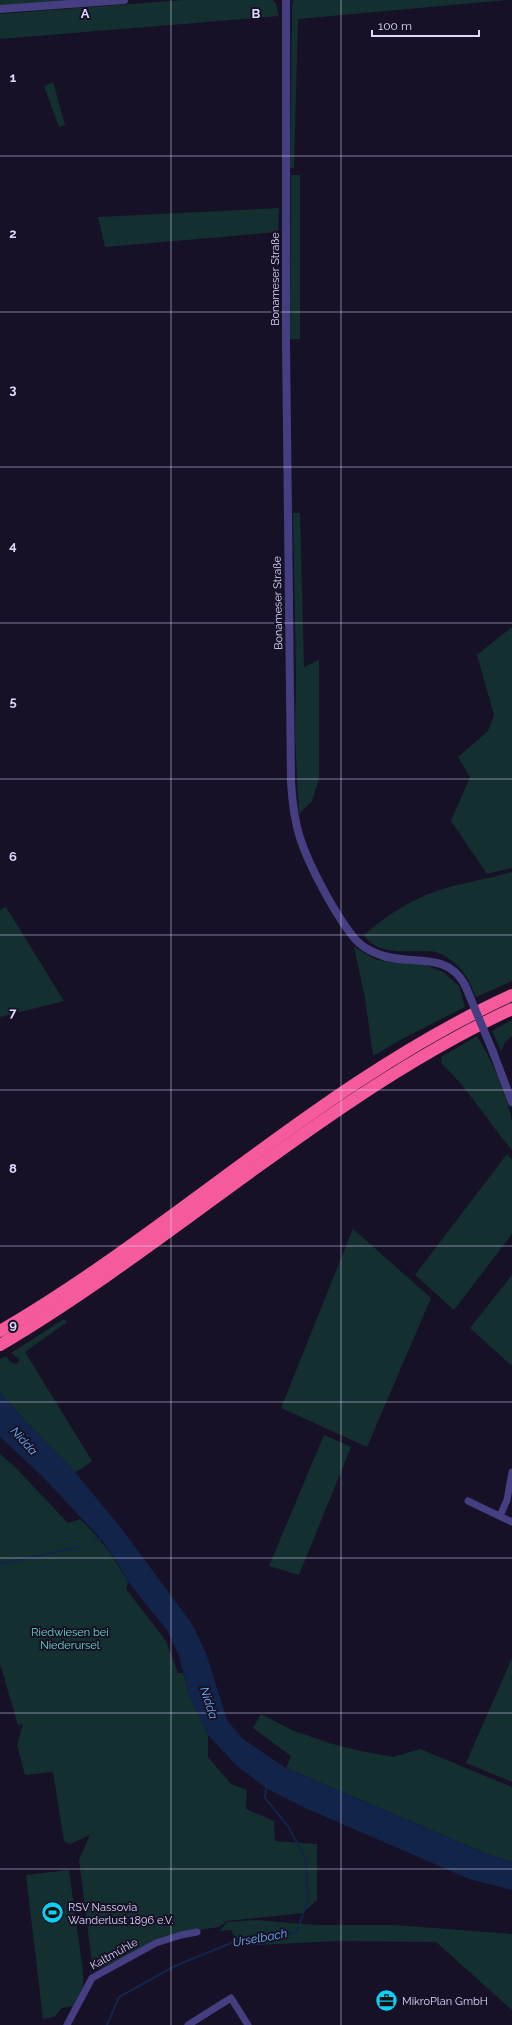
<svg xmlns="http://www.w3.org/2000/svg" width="512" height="2025" viewBox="0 0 512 2025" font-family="Raleway,sans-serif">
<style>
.green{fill:#142f2f}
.water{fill:#122449}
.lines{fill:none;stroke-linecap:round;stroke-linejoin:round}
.stream{stroke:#122449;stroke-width:2}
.minor{stroke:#453f82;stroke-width:7}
.tertiary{stroke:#453f82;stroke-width:8}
.motorway{stroke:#f55b9c;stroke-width:12}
.tertiary-bridge{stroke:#453f82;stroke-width:8}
.grid{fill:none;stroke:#ded8fd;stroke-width:1;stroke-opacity:0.55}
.labels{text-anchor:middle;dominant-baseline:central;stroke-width:4;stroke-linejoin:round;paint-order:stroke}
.street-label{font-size:11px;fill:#ded8fd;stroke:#161126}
.park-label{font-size:11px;fill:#68d9c3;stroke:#161126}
.poi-label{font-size:11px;fill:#ded8fd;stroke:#161126;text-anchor:start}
.water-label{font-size:12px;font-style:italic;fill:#6caff6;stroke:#161126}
.grid-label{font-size:13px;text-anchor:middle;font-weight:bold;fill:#ded8fd;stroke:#161126;stroke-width:4;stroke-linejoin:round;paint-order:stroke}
</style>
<rect width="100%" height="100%" fill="#161126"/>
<!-- green -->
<g class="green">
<polygon points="0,0 69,0 0,6"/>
<polygon points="183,0 273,0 276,4 279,16 0,39 0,14"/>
<polygon points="294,0 507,0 298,19 294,168 290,168 292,5"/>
<polygon points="53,82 65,125 59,127 44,86"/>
<polygon points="291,175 300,175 300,339 290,339"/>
<polygon points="279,208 278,232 105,247 98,217"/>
<polygon points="293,513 300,513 304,667 319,660 319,779 312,801 299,814 295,736 296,672"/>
<polygon points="512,627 512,868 487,874 451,821 470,777 458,757 488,731 494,715 477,655"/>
<path d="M512,872V981L476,997C472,989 469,979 463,972C458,965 445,954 436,952C414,949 378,958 364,935C385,916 415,897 443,889C466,882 489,879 512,872Z"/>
<polygon points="6,907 64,1001 0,1017 0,910"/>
<polygon points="354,947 377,960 397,963 421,963 443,972 459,986 465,1007 402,1039 373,1056 365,998"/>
<polygon points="512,1020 512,1036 505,1042 501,1051 492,1031"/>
<path d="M477,1036C492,1061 507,1093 512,1122C512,1131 512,1141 512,1150C488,1122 469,1089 442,1064L441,1057Z"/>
<polygon points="507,1154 512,1160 512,1234 454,1310 415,1275"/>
<polygon points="353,1229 431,1298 367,1447 281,1408"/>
<polygon points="512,1275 512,1366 470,1328"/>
<polygon points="64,1319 67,1322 25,1352 92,1461 83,1468 75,1472 25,1421 0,1392 0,1359 6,1356 10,1362 16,1364 19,1362 19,1359 11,1353"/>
<polygon points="324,1435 351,1447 299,1575 269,1566"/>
<path d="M0,1454L15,1467L68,1523L80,1519C100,1538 115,1558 128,1582L126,1589L166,1641L178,1673H183L190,1698L208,1735V1757L231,1784L247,1790L246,1809L274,1821L275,1841L317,1844V1900L303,1913L227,1921L219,1927L173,1934L100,1969L92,1964L79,1860L90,1835L70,1844L64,1841L53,1772L25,1775L17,1745L23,1724L18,1725L0,1664Z"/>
<polygon points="512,1658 512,1782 466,1763"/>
<polygon points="261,1714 292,1730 329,1743 361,1751 393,1757 420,1749 512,1787 512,1862 485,1853 286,1768 291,1756 253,1728"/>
<polygon points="69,1870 83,1972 83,1987 73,2006 62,2008 54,2017 43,2019 26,1875"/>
<polygon points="255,1920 317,1925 395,1925 512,1934 512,2010 436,1942 337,1941 239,1946 231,1930 220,1931 227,1922"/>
</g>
<!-- water -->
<polygon class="water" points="0,1392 25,1421 75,1472 121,1528 192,1624 206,1653 227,1720 243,1739 286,1768 485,1853 512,1862 512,1890 469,1879 303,1807 266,1788 237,1766 208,1735 190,1698 178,1653 167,1630 128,1582 117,1562 100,1538 42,1476 0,1437"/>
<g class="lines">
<!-- stream -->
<g class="stream">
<polyline points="94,1541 102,1538"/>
<polyline points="0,1564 78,1547"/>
<polyline points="107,2025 119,1997 177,1965 236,1941 296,1932 308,1902 306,1860 288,1826 265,1798 266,1787"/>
</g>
<!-- minor -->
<g class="minor">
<polyline points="468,1501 512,1522"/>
<polyline points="500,1516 507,1500 512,1472"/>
<polyline points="67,2025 92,1978 156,1943 181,1935 197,1932"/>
<polyline points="188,2025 231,1998 248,2025"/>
</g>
<!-- tertiary -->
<g class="tertiary">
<path d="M286,0V342L291,781C292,800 294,819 300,838C309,866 336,916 355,939C361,946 370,951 378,954C407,967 446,949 465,985"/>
<polyline points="0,9 124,0"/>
<polyline points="493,1052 512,1102"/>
</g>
<!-- motorway -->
<g class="motorway">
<path d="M0,1331C177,1228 324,1081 512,995"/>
<path d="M0,1345C176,1241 326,1096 512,1009"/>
</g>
<!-- tertiary-bridge -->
<polyline class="tertiary-bridge" points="465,985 493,1052"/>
</g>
<!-- grid -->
<path class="grid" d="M171,0V2025M341,0V2025M0,156H512M0,312H512M0,467H512M0,623H512M0,779H512M0,935H512M0,1090H512M0,1246H512M0,1402H512M0,1558H512M0,1713H512M0,1869H512"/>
<!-- icons -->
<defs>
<symbol id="stadium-disc" viewBox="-11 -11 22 22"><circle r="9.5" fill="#10cef0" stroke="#161126"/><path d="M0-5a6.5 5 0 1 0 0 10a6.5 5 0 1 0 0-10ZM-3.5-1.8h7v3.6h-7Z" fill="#111"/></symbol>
<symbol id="office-disc" viewBox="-11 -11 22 22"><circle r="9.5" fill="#10cef0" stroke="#161126"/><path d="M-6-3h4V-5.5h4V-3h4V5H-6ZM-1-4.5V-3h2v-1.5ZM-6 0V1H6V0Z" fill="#111"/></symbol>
</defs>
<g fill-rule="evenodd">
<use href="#stadium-disc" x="40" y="1900" width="25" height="25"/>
<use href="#office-disc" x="374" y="1988" width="25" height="25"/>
</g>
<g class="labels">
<!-- street labels -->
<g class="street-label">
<text transform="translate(275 279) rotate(-90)">Bonameser Straße</text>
<text transform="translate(278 603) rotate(-91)">Bonameser Straße</text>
<text transform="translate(114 1954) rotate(-29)">Kaltmühle</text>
</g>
<!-- park labels -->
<g class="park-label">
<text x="70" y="1632">Riedwiesen bei<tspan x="70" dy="13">Niederursel</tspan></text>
</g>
<!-- poi labels -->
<g class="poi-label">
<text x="68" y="1907">RSV Nassovia<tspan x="68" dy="13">Wanderlust 1896 e.V.</tspan></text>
<text x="402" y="2001">MikroPlan GmbH</text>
</g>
<!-- water labels -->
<g class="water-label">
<text transform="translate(24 1441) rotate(48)">Nidda</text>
<text transform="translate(209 1703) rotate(72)">Nidda</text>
<text transform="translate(260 1938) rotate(-10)">Urselbach</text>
</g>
</g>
<g class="grid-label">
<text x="85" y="18">A</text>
<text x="256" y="18">B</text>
<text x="13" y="82">1</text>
<text x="13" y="238">2</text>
<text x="13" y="394">3</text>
<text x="13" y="550">4</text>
<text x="13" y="706">5</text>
<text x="13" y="861">6</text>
<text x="13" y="1017">7</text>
<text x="13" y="1173">8</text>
<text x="13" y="1329">9</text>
</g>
<!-- scale -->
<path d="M372 30v6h107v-6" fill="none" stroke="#ded8fd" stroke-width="2"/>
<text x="378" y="30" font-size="12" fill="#ded8fd" stroke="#161126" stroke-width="3" paint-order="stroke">100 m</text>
</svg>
